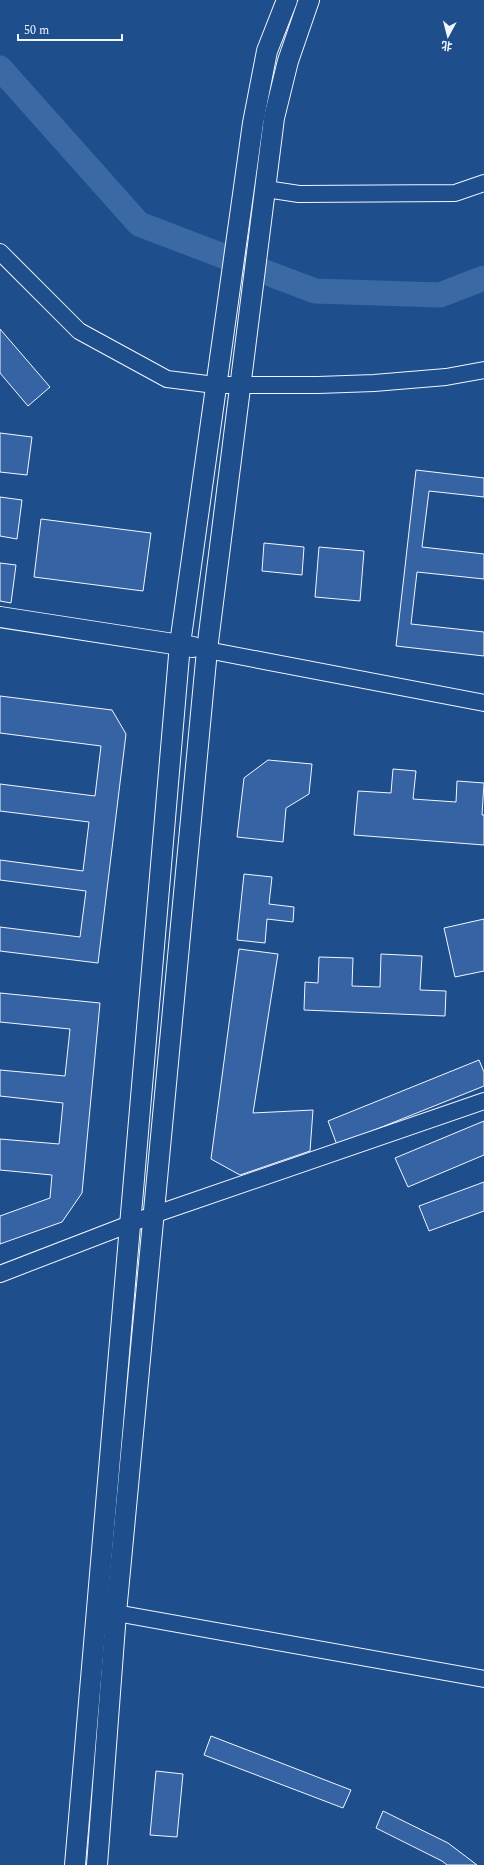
<svg xmlns="http://www.w3.org/2000/svg" width="484" height="1865" viewBox="0 0 484 1865" font-family="Spectral,'Noto Sans SC',serif">
<style>
.lines{fill:none;stroke-linecap:round;stroke-linejoin:round}
.river{stroke:#3b69a3;stroke-width:25}
.building{fill:#3563a3;stroke:#f2f6ff}
.minor-casing{stroke:#f2f6ff;stroke-width:18}
.major-casing{stroke:#f2f6ff;stroke-width:22}
.minor{stroke:#1f4e8c;stroke-width:16}
.major{stroke:#1f4e8c;stroke-width:20}
</style>
<rect width="100%" height="100%" fill="#1f4e8c"/>
<g class="lines">
<!-- river -->
<polyline class="river" points="0,68 139,224 315,291 440,295 484,278"/>
</g>
<!-- building -->
<g class="building">
<polygon points="0,329 50,387 28,406 0,373"/>
<polygon points="0,433 32,437 27,475 0,472"/>
<polygon points="416,470 484,478 484,497 429,491 422,547 484,554 484,579 417,572 411,624 484,632 484,656 396,646"/>
<polygon points="0,497 22,500 17,539 0,536"/>
<polygon points="41,519 151,533 143,591 34,577"/>
<polygon points="264,543 304,547 302,575 262,571"/>
<polygon points="319,547 364,551 360,601 315,597"/>
<polygon points="0,563 16,565 11,603 0,601"/>
<polygon points="0,696 112,710 126,734 98,963 0,951 0,927 80,937 86,891 0,880 0,860 83,871 89,822 0,811 0,784 95,796 101,746 0,733"/>
<polygon points="268,760 312,764 309,794 286,808 283,842 237,837 244,778"/>
<polygon points="393,769 416,771 413,799 456,802 457,781 484,783 482,815 484,815 484,845 354,835 358,791 391,793"/>
<polygon points="244,874 272,877 269,904 294,907 293,922 267,919 265,943 237,940"/>
<polygon points="484,919 484,971 455,977 444,928"/>
<polygon points="239,949 278,954 253,1113 313,1110 310,1151 240,1175 211,1159"/>
<polygon points="381,954 422,956 420,990 446,991 445,1016 304,1010 305,982 318,983 319,957 353,958 352,986 380,987"/>
<polygon points="0,993 100,1003 82,1193 62,1222 0,1244 0,1216 50,1198 52,1175 0,1170 0,1139 59,1144 63,1103 0,1096 0,1070 65,1076 70,1029 0,1022"/>
<polygon points="479,1060 484,1072 484,1086 337,1145 328,1121"/>
<polygon points="484,1121 484,1155 408,1187 395,1158"/>
<polygon points="484,1182 484,1211 429,1231 419,1206"/>
<polygon points="211,1736 351,1790 343,1808 204,1755"/>
<polygon points="156,1771 183,1774 177,1837 150,1835"/>
<polygon points="383,1811 448,1843 477,1865 447,1865 442,1861 376,1828"/>
</g>
<g class="lines">
<defs>
<g id="minor">
<polyline points="266,189 299,194 455,193 484,183"/>
<polyline points="0,252 79,331 167,379 215,385 318,385 374,383 446,377 484,370"/>
<polyline points="207,650 484,703"/>
<polyline points="0,1274 153,1215 484,1101"/>
<polyline points="116,1613 484,1679"/>
</g>
<g id="major">
<polyline points="0,617 193,647"/>
<polyline points="75,1865 180,644 253,123 267,51 287,0"/>
<polyline points="97,1865 116,1613 207,650 274,118 288,61 309,0"/>
</g>
</defs>
<!-- minor casing -->
<use href="#minor" class="minor-casing"/>
<!-- major casing -->
<use href="#major" class="major-casing"/>
<!-- minor -->
<use href="#minor" class="minor"/>
<!-- major -->
<use href="#major" class="major"/>
</g>
<!-- north arrow -->
<g transform="translate(448 36) rotate(187)" stroke="#1f4e8c" stroke-width="3" paint-order="stroke">
<path d="M0-3L7 15L0 10L-7 15Z" fill="#f2f6ff"/>
<text y="-6" font-size="11" font-weight="bold" text-anchor="middle" fill="#f2f6ff">北</text>
</g>
<!-- scale -->
<path d="M18 34v6h104v-6" fill="none" stroke="#f2f6ff" stroke-width="2"/>
<text x="24" y="34" font-size="12" fill="#f2f6ff" stroke="#1f4e8c" stroke-width="3" paint-order="stroke">50 m</text>
</svg>
